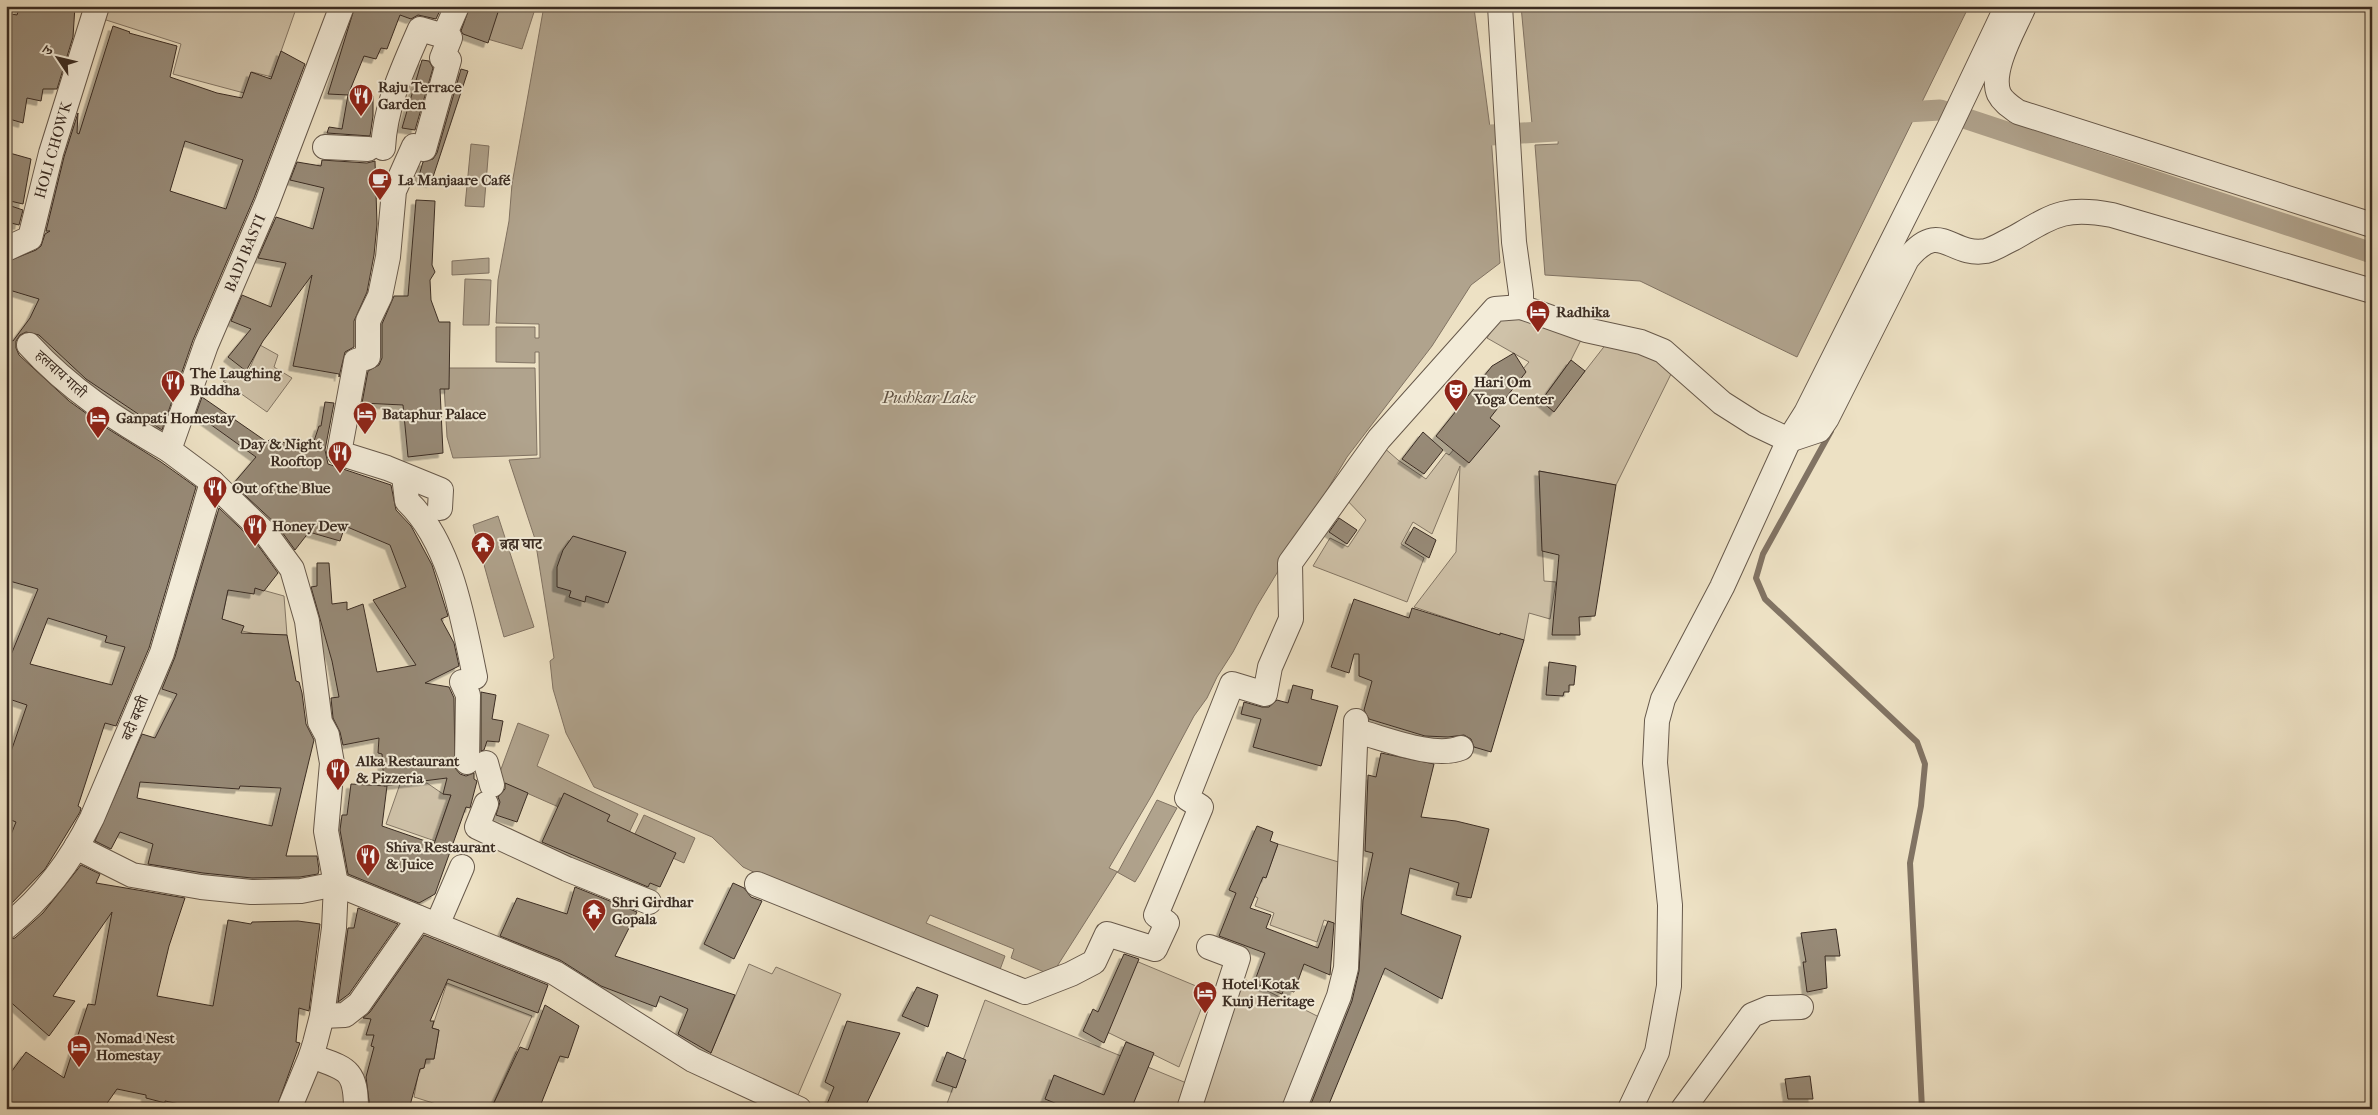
<svg xmlns="http://www.w3.org/2000/svg" width="2378" height="1115" viewBox="0 0 2378 1115" font-family="'IM FELL French Canon','Noto Serif Devanagari',serif">
<style>
.green{fill:#cfc2a9;stroke:#847766}
.water{fill:#b0a38d;stroke:#817363}
.lines{fill:none;stroke-linecap:round;stroke-linejoin:round}
.stream{stroke:#817363;stroke-width:6}
.canal{stroke:#b0a38d;stroke-width:21}
.building{fill:#978a77;stroke:#3a2c23;fill-rule:evenodd;filter:url(#shadow)}
.street-casing{stroke:#67594b;stroke-width:26}
.street{stroke:#f3ecd9;stroke-width:24}
.labels{text-anchor:middle;dominant-baseline:central;stroke-width:4;stroke-linejoin:round;paint-order:stroke}
.poi-label{font-size:15px;font-weight:bold;fill:#3a2c23;stroke:#f3ecd9;text-anchor:start}
.street-label{font-size:15px;fill:#3a2c23;stroke:#f3ecd9}
.water-label{font-size:16px;font-style:italic;fill:#5d5043;stroke:#f3ecd9}
</style>
<defs>
<filter id="shadow"><feDropShadow dx="-4.5" dy="4.5" stdDeviation="0" flood-color="#0004"/></filter>
</defs>
<rect width="100%" height="100%" fill="#ede1c4"/>
<filter id="stains"><feTurbulence type="fractalNoise" baseFrequency=".004" numOctaves="4"/><feColorMatrix values="0 0 0 0 .2 0 0 0 0 .09 0 0 0 0 .02 0 0 0 .5 -.17"/></filter>
<radialGradient id="worn" r=".72"><stop offset=".6" stop-color="#630" stop-opacity="0"/><stop offset="1" stop-color="#630" stop-opacity=".3"/></radialGradient>
<!-- green -->
<g class="green">
<polygon points="107,6 297,6 272,77 252,72 244,93 173,74 181,44 103,19"/>
<polygon points="1501,316 1585,332 1571,360 1541,401 1554,411 1610,339 1674,368 1616,485 1539,471 1544,581 1556,582 1550,619 1529,613 1524,640 1498,635 1414,607 1456,552 1460,466 1432,534 1413,522 1401,544 1424,558 1407,602 1313,566 1330,538 1348,547 1366,520 1343,496 1382,446 1398,460 1426,479 1446,453 1449,455 1529,362 1487,338"/>
<polygon points="260,345 278,355 274,367 292,378 267,412 223,381 248,372"/>
<polygon points="230,581 284,596 287,635 256,634 242,631 243,626 222,619"/>
<polygon points="427,783 443,794 451,795 435,841 386,824 400,784"/>
<polygon points="1278,844 1342,863 1341,926 1324,920 1317,942 1270,925 1274,913 1255,906 1258,898 1250,894 1261,876 1266,877"/>
<polygon points="1136,961 1208,991 1179,1067 1107,1032"/>
<polygon points="749,964 772,974 776,967 841,994 798,1095 709,1057"/>
<polygon points="1244,979 1321,1018 1290,1109 945,1109 985,1000 1201,1089"/>
<polygon points="447,983 532,1016 491,1109 452,1109 414,1097 419,1069 424,1068 426,1059 434,1059 439,1030 432,1028"/>
<polygon points="310,1059 338,1071 350,1109 289,1109"/>
</g>
<!-- water -->
<g class="water">
<polygon points="494,6 536,6 522,49 484,38"/>
<polygon points="544,6 1472,6 1474,8 1491,135 1500,263 1471,285 1432,346 1347,457 1257,606 1233,652 1217,677 1207,698 1194,716 1152,795 1109,868 1118,872 1157,800 1177,808 1140,874 1135,882 1117,872 1056,968 1049,974 1011,958 1014,949 930,915 926,923 1005,956 998,975 923,938 764,877 743,867 712,837 594,787 566,733 553,689 550,661 554,658 535,539 509,460 540,458 539,352 535,352 535,363 496,362 496,327 535,327 535,338 539,338 539,324 496,323 498,280 509,221 512,184"/>
<polygon points="1521,6 1969,6 1797,357 1640,281 1545,275 1535,145 1558,144 1559,125 1532,124"/>
<polygon points="471,144 489,146 484,207 465,206"/>
<polygon points="489,258 489,273 452,275 452,261"/>
<polygon points="465,279 491,280 489,325 463,325"/>
<polygon points="443,368 535,368 537,455 453,458 447,437"/>
<polygon points="498,516 534,627 504,637 473,525"/>
<polygon points="518,723 549,735 537,766 638,814 627,837 497,780"/>
<polygon points="644,815 695,838 684,863 632,840"/>
</g>
<g class="lines">
<!-- stream -->
<polyline class="stream" points="1831,431 1763,554 1756,578 1765,599 1917,742 1925,764 1921,806 1910,863 1922,1109"/>
<!-- canal -->
<g class="canal">
<polyline points="1890,113 1940,110 2372,253"/>
<polyline points="1491,135 1588,129"/>
</g>
</g>
<!-- building -->
<g class="building">
<polygon points="20,6 75,6 73,37 57,89 43,89 41,101 27,98 23,123 6,118 6,13 17,15"/>
<polygon points="355,6 442,6 436,19 418,15 411,19 400,15 387,49 381,48 376,59 364,56 348,95 328,94"/>
<polygon points="470,6 500,6 488,43 463,34 461,31"/>
<path d="M113,26L130,32L129,33L177,46L170,77L217,93L242,98L251,72L271,79L281,51L305,64L254,198L193,340L162,430L86,379L39,335L26,332L20,335L16,341V348L19,355L69,401L105,427L161,462L196,487L149,648L116,726L105,723L78,806L81,808L80,812L45,869L6,909V847L16,822L6,818V766L27,705L6,698V667L38,589L6,580V339L13,341L30,318L39,299L6,289V262L36,250L41,246L45,234L50,231H46L64,157L78,113L77,133L79,134ZM185,141L243,160L226,209L170,191ZM48,618L107,636L105,642L125,647L112,685L30,664Z"/>
<polygon points="422,60 429,61 433,68 415,130 402,128"/>
<polygon points="461,69 468,71 431,183 418,179 423,162 433,159 437,153"/>
<polygon points="348,95 373,96 373,116 370,136 327,133 329,127 342,129"/>
<polygon points="6,152 31,159 23,204 6,200"/>
<polygon points="322,160 367,163 375,161 377,224 374,255 367,292 354,321 354,347 345,352 339,377 339,374 293,366 312,275 263,341 246,371 228,357 251,329 231,321 242,295 271,307 286,263 258,258 276,217 313,229 324,188 290,180 297,162 321,166"/>
<polygon points="416,200 435,201 432,265 435,272 430,280 431,300 439,322 450,322 449,389 440,389 443,453 408,457 403,405 362,403 368,371 379,365 382,358 382,324 394,296 408,296"/>
<polygon points="11,206 23,210 19,225 7,222"/>
<polygon points="1514,353 1526,372 1490,418 1500,426 1469,463 1436,436 1492,366"/>
<polygon points="1571,360 1585,371 1554,412 1541,401"/>
<polygon points="202,397 267,442 271,438 291,445 294,438 313,444 319,426 321,426 325,402 334,403 325,450 328,464 391,485 396,510 411,526 432,565 448,616 441,619 454,643 459,666 425,683 449,687 454,698 455,768 460,774 466,776 474,773 474,779 477,781 470,808 466,807 435,894 419,903 348,874 340,830 342,815 347,815 351,784 387,786 382,826 434,844 451,795 443,794 447,778 384,786 382,754 378,753 379,738 343,745 340,732 333,718 331,698 339,697 332,661 311,587 317,586 317,563 329,563 332,604 347,602 347,610 363,604 377,672 416,665 373,600 406,587 390,545 345,526 340,541 309,532 295,550 277,525 233,484 256,457 196,414"/>
<polygon points="1423,432 1443,450 1424,474 1402,459"/>
<polygon points="1539,471 1616,485 1595,616 1579,617 1580,635 1552,635 1559,555 1542,551"/>
<path d="M219,508L257,544L278,573L264,591L255,588L254,594L228,590L222,619L244,626L241,633L287,635L296,681L299,682L302,693L306,724L314,740L286,856H317L319,870L318,874L300,877L252,878L203,873L148,864L153,844L120,832L111,849L95,841L142,734L155,738L177,694L162,689L175,657ZM140,782L239,789L240,786L281,788L272,826L137,798Z"/>
<polygon points="1339,518 1357,530 1347,544 1329,532"/>
<polygon points="1414,527 1436,540 1429,558 1405,543"/>
<polygon points="573,536 626,552 608,603 586,596 585,602 569,597 571,591 557,587 557,567 563,550"/>
<polygon points="1354,599 1409,618 1412,608 1500,635 1500,633 1524,640 1491,752 1474,747 1471,739 1464,735 1448,737 1425,736 1369,719 1364,710 1372,681 1359,676 1359,654 1354,654 1349,673 1331,667"/>
<polygon points="1549,662 1576,666 1574,685 1569,685 1569,692 1564,692 1563,696 1546,695"/>
<polygon points="1293,685 1313,690 1311,699 1338,706 1321,766 1253,747 1261,719 1241,714 1244,702 1262,707 1269,707 1277,700 1288,703"/>
<polygon points="481,692 496,695 492,719 503,721 499,742 487,741 484,750 481,751"/>
<polygon points="1381,753 1434,764 1421,817 1456,821 1489,829 1471,898 1456,895 1459,883 1410,868 1401,914 1461,936 1442,999 1385,968 1327,1109 1309,1109 1352,1001 1359,971 1363,900 1373,853 1365,851 1368,775 1376,777"/>
<polygon points="505,783 528,793 517,822 496,815 500,802 498,797 505,789"/>
<polygon points="564,793 610,815 607,821 676,853 660,887 650,883 648,887 542,842"/>
<polygon points="1257,826 1273,832 1270,841 1278,844 1266,878 1263,877 1250,908 1271,915 1266,928 1318,948 1328,921 1334,923 1330,975 1304,964 1294,992 1284,989 1282,994 1254,983 1265,953 1219,936 1236,893 1229,890"/>
<polygon points="81,865 100,874 96,883 185,898 169,946 157,996 213,1006 228,920 251,924 252,922 298,921 320,924 309,1011 299,1008 296,1042 300,1043 276,1109 204,1109 165,1101 165,1103 146,1098 146,1095 117,1089 103,1109 6,1109 6,1079 26,1052 64,1078 88,1004 95,1005 112,912 53,996 75,1001 49,1036 6,998 6,940 15,938 43,913"/>
<polygon points="733,883 744,888 751,897 762,901 734,959 704,944"/>
<polygon points="575,887 637,912 615,956 735,995 711,1053 678,1034 688,1009 660,996 656,1007 601,986 560,960 500,936 517,898 567,914"/>
<polygon points="358,908 398,924 349,994 338,1002 348,928 354,928"/>
<polygon points="1836,929 1840,956 1825,956 1827,988 1807,992 1803,962 1806,962 1801,933"/>
<polygon points="424,935 548,985 538,1013 448,979 430,1021 434,1021 432,1028 439,1030 434,1059 426,1059 424,1068 420,1069 409,1109 370,1109 366,1077 374,1047 371,1046 374,1035 366,1035 371,1019 363,1018 370,1012"/>
<polygon points="1124,954 1139,959 1104,1043 1083,1031 1093,1009 1098,1012"/>
<polygon points="917,987 938,995 928,1027 902,1016"/>
<polygon points="545,1005 579,1026 568,1058 560,1056 539,1109 491,1109 520,1047 528,1050"/>
<polygon points="847,1021 900,1033 864,1109 825,1109 834,1087 825,1082"/>
<polygon points="1126,1042 1154,1053 1132,1107 1136,1109 1069,1109 1045,1099 1054,1075 1104,1095"/>
<polygon points="947,1052 966,1060 956,1088 936,1081"/>
<polygon points="1810,1076 1813,1099 1788,1099 1785,1079"/>
</g>
<g class="lines">
<defs>
<g id="street">
<path d="M1500,6L1514,242L1521,293V307L1586,330L1641,342L1663,351L1722,403L1755,424L1789,440L1819,430L1827,418L1907,259C1941,218 1949,257 1986,251C1995,249 2005,242 2014,238C2054,215 2065,206 2112,215L2372,291"/>
<path d="M2024,6C2015,28 1989,70 1999,94C2003,102 2011,107 2018,112L2372,225"/>
<polyline points="325,147 368,149"/>
<path d="M383,148C385,106 403,68 420,29L444,36L457,6"/>
<polyline points="6,249 30,238 51,153 97,6"/>
<path d="M29,345C69,389 118,421 169,450"/>
<path d="M404,476L407,501C451,543 463,619 475,677"/>
<polyline points="440,508 441,490 387,468 339,453 356,361 368,357 368,321 380,296 388,257 394,191 414,146 424,149 449,60 442,58 450,38"/>
<polyline points="462,682 468,695 467,762"/>
<path d="M1356,731C1384,738 1433,759 1461,748"/>
<polyline points="486,763 492,785"/>
<polyline points="486,804 477,827 567,869 649,902"/>
<polyline points="76,847 132,875 201,887 251,892 301,891 336,884 555,973 693,1060 799,1109"/>
<polyline points="757,884 1025,992 1071,974 1094,962 1107,934 1155,949 1167,923 1156,915 1201,807 1187,798 1232,684 1265,694 1270,667 1291,619 1290,563 1379,439 1495,309 1521,307"/>
<polyline points="437,925 462,867"/>
<path d="M6,927C44,897 71,861 92,818L162,653L212,482"/>
<polyline points="322,1016 345,1015 359,1004 419,918"/>
<path d="M311,1056C346,1069 356,1068 356,1109"/>
<polyline points="289,1109 311,1056 315,1043 322,1016 334,928 336,884 326,831 332,763 327,735 320,722 307,621 292,569 267,535 212,482 169,450 206,345 267,203 342,6"/>
<polyline points="1189,1109 1238,958 1209,947"/>
<polyline points="1294,1109 1339,996 1346,968 1356,721"/>
<polyline points="1630,1109 1657,1052 1669,986 1670,905 1655,763 1657,721 1663,699 1722,587 1789,440 1806,413 1950,126 2007,6"/>
<polyline points="1683,1109 1752,1015 1769,1008 1801,1007"/>
</g>
</defs>
<!-- street casing -->
<use href="#street" class="street-casing"/>
<!-- street -->
<use href="#street" class="street"/>
</g>
<!-- icons -->
<defs>
<symbol id="restaurant-pin" viewBox="-11 -11 22 30"><path d="M0 17L-7.5 6A9.5 9.5 0 1 1 7.5 6Z" fill="#8f2418" stroke="#f3ecd9"/><path d="M-5-6h1v4h1v-4h1v4h1v-4h1v5L-1.5 .5V6h-2V.5L-5-1ZM5-6V6H3V1.5H1.5Q1.5-4 5-6Z" fill="#fff"/></symbol>
<symbol id="cafe-pin" viewBox="-11 -11 22 30"><path d="M0 17L-7.5 6A9.5 9.5 0 1 1 7.5 6Z" fill="#8f2418" stroke="#f3ecd9"/><path d="M-5.5-4.5H6V0H3Q3 3.5 0 3.5H-2.5Q-5.5 3.5-5.5 0ZM3-3.2v2h1.7v-2ZM-6 4.5H4V6H-6Z" fill="#fff"/></symbol>
<symbol id="hotel-pin" viewBox="-11 -11 22 30"><path d="M0 17L-7.5 6A9.5 9.5 0 1 1 7.5 6Z" fill="#8f2418" stroke="#f3ecd9"/><path d="M-6-4.5h1.5V1H6V5H4.5V3h-9V5H-6ZM-4 0a1.8 1.8 0 1 1 3.6 0ZM.5 0V-2.5h3Q6-2.5 6 0Z" fill="#fff"/></symbol>
<symbol id="theatre-pin" viewBox="-11 -11 22 30"><path d="M0 17L-7.5 6A9.5 9.5 0 1 1 7.5 6Z" fill="#8f2418" stroke="#f3ecd9"/><path d="M-5-5.5Q0-4 5-5.5V0Q5 5 0 6Q-5 5-5 0ZM-3.3-2.5H-1v1.5H-3.3ZM1-2.5H3.3v1.5H1ZM-2.8 1Q0 5.5 2.8 1Z" fill="#fff"/></symbol>
<symbol id="temple-pin" viewBox="-11 -11 22 30"><path d="M0 17L-7.5 6A9.5 9.5 0 1 1 7.5 6Z" fill="#8f2418" stroke="#f3ecd9"/><path d="M0-6L5-2H3V0L6.5 2.5H4V6H1.5V3h-3V6H-4V2.5H-6.5L-3 0V-2H-5Z" fill="#fff"/></symbol>
</defs>
<g fill-rule="evenodd">
<use href="#restaurant-pin" x="347" y="82" width="28" height="38"/>
<use href="#cafe-pin" x="366" y="166" width="28" height="38"/>
<use href="#hotel-pin" x="1524" y="298" width="28" height="38"/>
<use href="#restaurant-pin" x="159" y="368" width="28" height="38"/>
<use href="#theatre-pin" x="1442" y="377" width="28" height="38"/>
<use href="#hotel-pin" x="351" y="400" width="28" height="38"/>
<use href="#hotel-pin" x="84" y="404" width="28" height="38"/>
<use href="#restaurant-pin" x="326" y="439" width="28" height="38"/>
<use href="#restaurant-pin" x="201" y="474" width="28" height="38"/>
<use href="#restaurant-pin" x="241" y="512" width="28" height="38"/>
<use href="#temple-pin" x="469" y="530" width="28" height="38"/>
<use href="#restaurant-pin" x="324" y="756" width="28" height="38"/>
<use href="#restaurant-pin" x="354" y="842" width="28" height="38"/>
<use href="#temple-pin" x="580" y="897" width="28" height="38"/>
<use href="#hotel-pin" x="1191" y="979" width="28" height="38"/>
<use href="#hotel-pin" x="65" y="1033" width="28" height="38"/>
</g>
<g class="labels">
<!-- poi labels -->
<g class="poi-label">
<text x="378" y="87">Raju Terrace<tspan x="378" dy="17">Garden</tspan></text>
<text x="398" y="180">La Manjaare Café</text>
<text x="1556" y="312">Radhika</text>
<text x="190" y="373">The Laughing<tspan x="190" dy="17">Buddha</tspan></text>
<text x="1474" y="382">Hari Om<tspan x="1474" dy="17">Yoga Center</tspan></text>
<text x="382" y="414">Bataphur Palace</text>
<text x="116" y="418">Ganpati Homestay</text>
<text x="322" y="444" text-anchor="end">Day &amp; Night<tspan x="322" dy="17">Rooftop</tspan></text>
<text x="232" y="488">Out of the Blue</text>
<text x="272" y="526">Honey Dew</text>
<text x="500" y="544">ब्रह्म घाट</text>
<text x="356" y="761">Alka Restaurant<tspan x="356" dy="17">&amp; Pizzeria</tspan></text>
<text x="386" y="847">Shiva Restaurant<tspan x="386" dy="17">&amp; Juice</tspan></text>
<text x="612" y="902">Shri Girdhar<tspan x="612" dy="17">Gopala</tspan></text>
<text x="1222" y="984">Hotel Kotak<tspan x="1222" dy="17">Kunj Heritage</tspan></text>
<text x="96" y="1038">Nomad Nest<tspan x="96" dy="17">Homestay</tspan></text>
</g>
<!-- street labels -->
<g class="street-label">
<text transform="translate(53 150) rotate(-74)">HOLI CHOWK</text>
<text transform="translate(245 253) rotate(-67)">BADI BASTI</text>
<text transform="translate(61 374) rotate(42)">हलवाय गाती</text>
<text transform="translate(135 718) rotate(-67)">बदी बस्ती</text>
</g>
<!-- water labels -->
<g class="water-label">
<text x="929" y="397">Pushkar Lake</text>
</g>
</g>
<!-- margin -->
<rect width="2378" height="1115" fill="none" stroke="#ede1c4" stroke-width="25"/>
<rect x="8" y="8" width="2363" height="1100" fill="none" stroke="#3a2c23" stroke-width="2.5"/>
<rect x="12" y="12" width="2353" height="1090" fill="none" stroke="#3a2c23"/>
<!-- north arrow -->
<g transform="translate(58 58) rotate(305)" stroke="#f3ecd9" stroke-width="4" paint-order="stroke">
<path d="M0-4L9 19L0 12L-9 19Z" fill="#3a2c23"/>
<text y="-8" font-size="14" font-weight="bold" text-anchor="middle" fill="#3a2c23">उ</text>
</g>
<rect width="100%" height="100%" filter="url(#stains)"/>
<rect width="100%" height="100%" fill="url(#worn)"/>
</svg>
